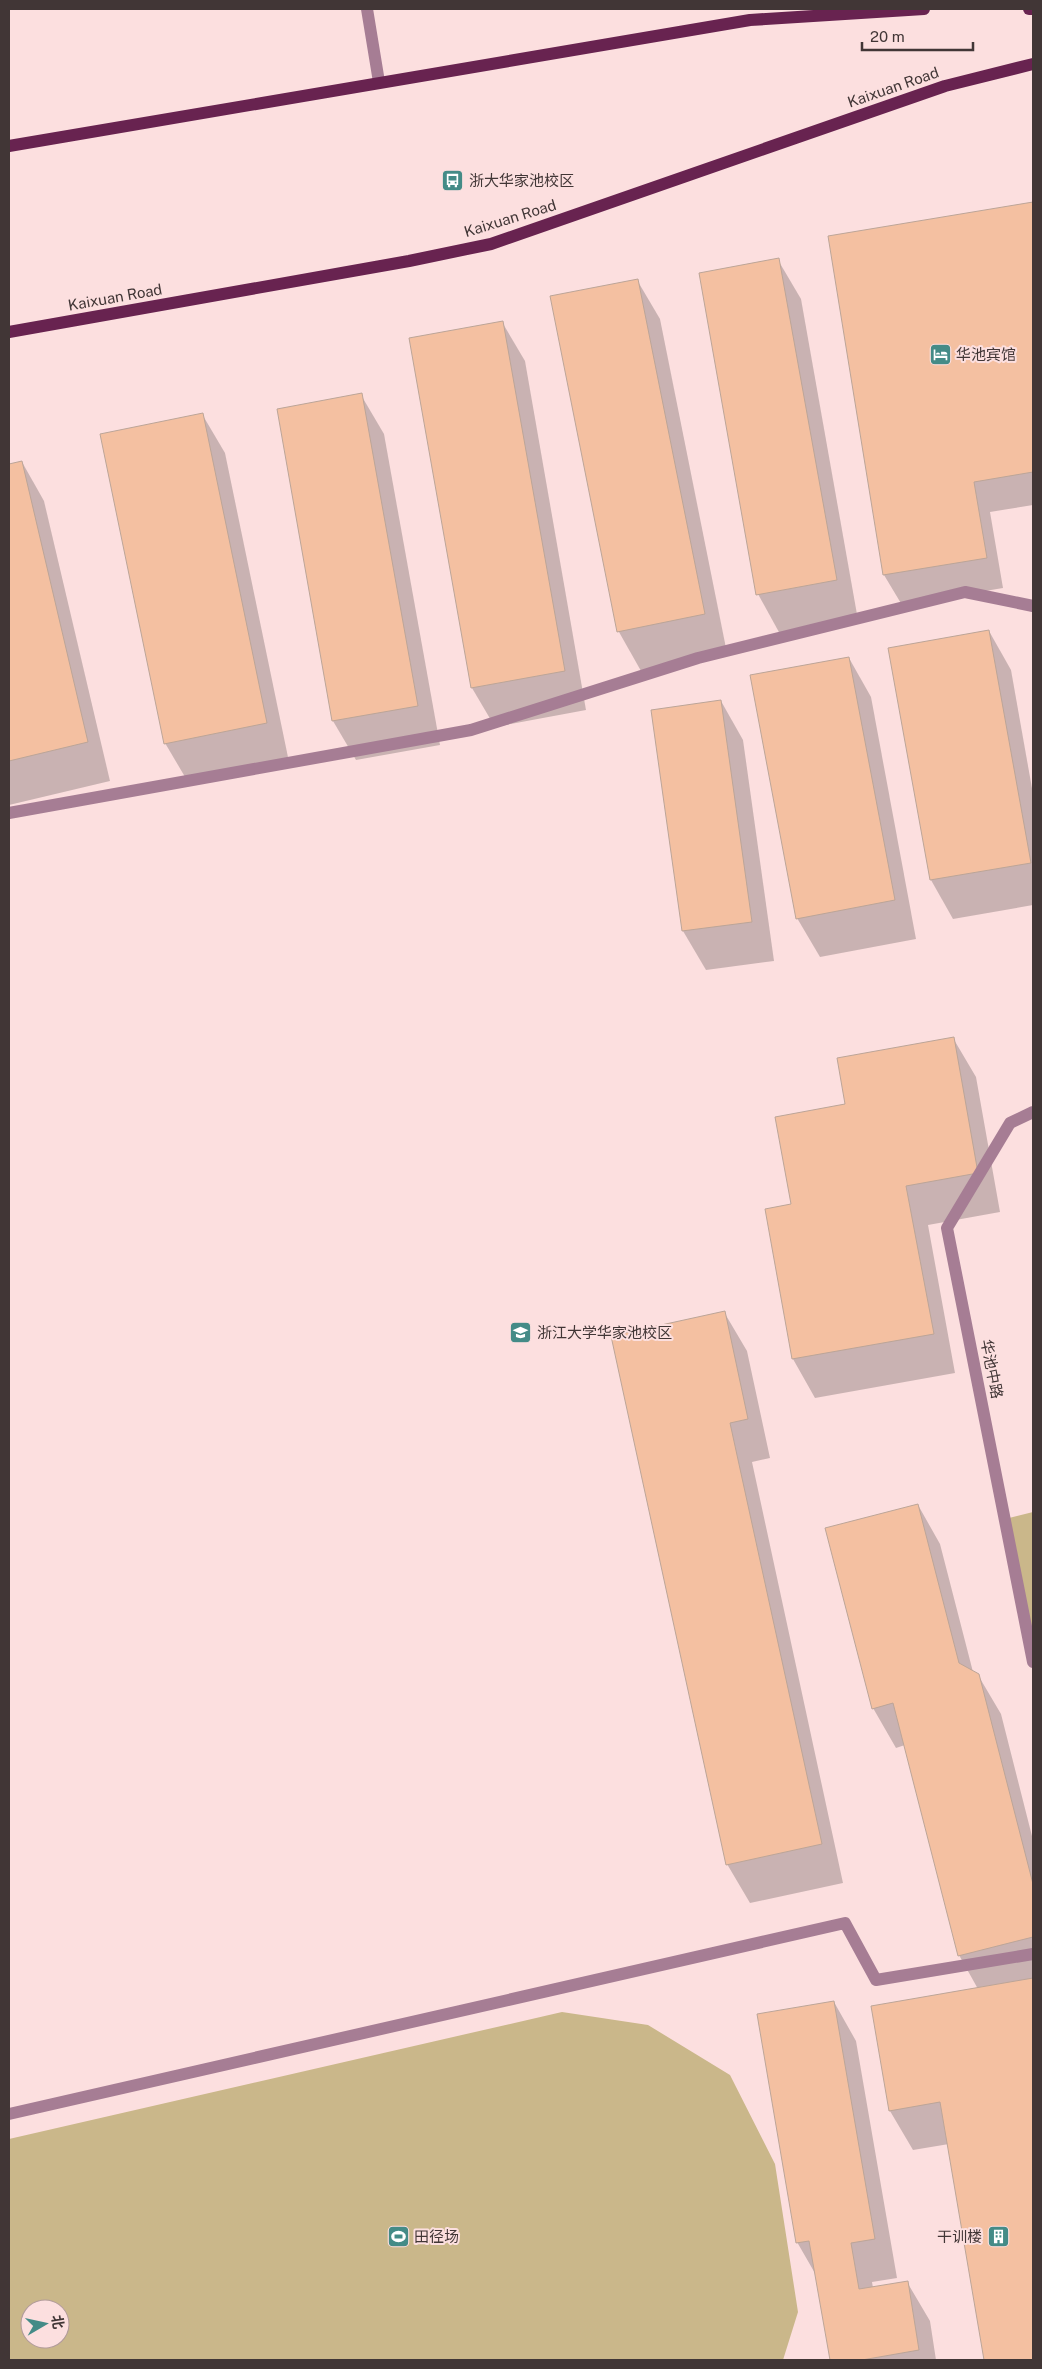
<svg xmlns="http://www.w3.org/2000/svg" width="1042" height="2369" viewBox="0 0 1042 2369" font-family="'Public Sans','Noto Sans SC',sans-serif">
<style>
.green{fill:#cab78a;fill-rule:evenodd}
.shadow{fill:#0003}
.building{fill:#f4c0a1;stroke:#bca598}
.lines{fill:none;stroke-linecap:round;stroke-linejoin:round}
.minor{stroke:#a67d94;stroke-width:12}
.major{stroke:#682350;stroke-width:12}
.labels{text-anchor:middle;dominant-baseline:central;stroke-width:4;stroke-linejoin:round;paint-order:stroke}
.street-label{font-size:15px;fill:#413636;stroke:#fcdfdf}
.poi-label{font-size:15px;fill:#413636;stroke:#fcdfdf;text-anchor:start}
</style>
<rect width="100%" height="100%" fill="#fcdfdf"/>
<!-- green -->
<g class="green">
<polygon points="1033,1512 1033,1662 1005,1519"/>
<path d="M562,2012L648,2025L730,2075L775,2164L798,2312L783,2360H9V2139ZM30,2309H60V2339H30Z"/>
</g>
<!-- shadow -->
<g class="shadow">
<polygon points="1033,203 1033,505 990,512 1003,588 902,605 884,575 829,237"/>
<polygon points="778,260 801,299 858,620 780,634 758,594"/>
<polygon points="637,280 660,319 727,653 641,671 619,632"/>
<polygon points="502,322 525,361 586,710 495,727 472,688"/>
<polygon points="361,395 384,434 440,745 356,760 333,721 278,410"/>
<polygon points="202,414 225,453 289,762 188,782 165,743"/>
<polygon points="22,462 44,501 110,781 9,805 9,465"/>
<polygon points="989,631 1011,670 1033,794 1033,905 953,919 931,880 889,649"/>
<polygon points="849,658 871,697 916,939 820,957 797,918"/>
<polygon points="721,701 743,740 774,961 706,970 683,931 653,711"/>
<polygon points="953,1038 976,1077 1000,1212 928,1225 955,1373 815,1398 793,1359 792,1205 847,1105"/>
<polygon points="724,1312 747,1351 770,1458 752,1462 843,1883 750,1903 727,1864"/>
<polygon points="918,1505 940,1544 973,1672 978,1675 1001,1714 1033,1840 1033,2360 986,2360 949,2144 913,2150 890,2111 873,2007 978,1989 959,1955 905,1745 896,1748 873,1708"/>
<polygon points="834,2002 856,2041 897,2278 872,2282 873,2288 907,2282 930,2321 936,2360 831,2360 816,2275 797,2242"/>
</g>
<!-- building -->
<g class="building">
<polygon points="1033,202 1033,472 974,482 987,558 883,575 828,236"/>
<polygon points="779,258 837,580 756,595 699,273"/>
<polygon points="638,279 705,614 617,632 550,296"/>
<polygon points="503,321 565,671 471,688 409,338"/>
<polygon points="362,393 418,706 332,721 277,409"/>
<polygon points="203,413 267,723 164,744 100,434"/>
<polygon points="22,461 88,742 9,761 9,464"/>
<polygon points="989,630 1031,863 930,880 888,648"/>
<polygon points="849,657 895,900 796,919 750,675"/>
<polygon points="721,700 752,922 682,931 651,710"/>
<polygon points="954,1037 978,1173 906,1186 934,1334 792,1359 765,1209 791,1204 775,1117 845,1104 837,1058"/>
<polygon points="725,1311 748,1419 730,1423 822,1844 726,1865 611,1336"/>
<polygon points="918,1504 959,1663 979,1674 1033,1884 1033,1937 958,1956 893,1703 872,1709 825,1528"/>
<polygon points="1033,1978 1033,2360 984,2360 940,2102 889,2111 871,2006"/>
<polygon points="834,2001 875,2239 851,2243 859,2289 908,2281 919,2350 862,2360 830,2360 809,2241 796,2243 757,2014"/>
</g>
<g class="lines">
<!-- minor -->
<g class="minor">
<polyline points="367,9 379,82"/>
<polyline points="9,813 471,730 698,658 965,592 1033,606"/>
<polyline points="1033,1112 1010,1123 947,1228 1033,1662"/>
<polyline points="9,2114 845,1923 876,1980 1033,1954"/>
</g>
<!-- major -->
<g class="major">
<polyline points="1029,9 1033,9"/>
<polyline points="9,146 750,20 924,9"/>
<polyline points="9,332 409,261 491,244 945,86 1033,64"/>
</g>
</g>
<!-- icons -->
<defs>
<symbol id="bus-square" viewBox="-11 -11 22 22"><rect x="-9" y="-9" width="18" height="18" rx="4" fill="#448b87" stroke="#fcdfdf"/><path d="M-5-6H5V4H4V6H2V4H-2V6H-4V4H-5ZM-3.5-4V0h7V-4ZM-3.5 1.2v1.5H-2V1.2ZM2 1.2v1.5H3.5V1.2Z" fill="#fff"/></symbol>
<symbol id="hotel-square" viewBox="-11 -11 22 22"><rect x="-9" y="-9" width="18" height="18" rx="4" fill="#448b87" stroke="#fcdfdf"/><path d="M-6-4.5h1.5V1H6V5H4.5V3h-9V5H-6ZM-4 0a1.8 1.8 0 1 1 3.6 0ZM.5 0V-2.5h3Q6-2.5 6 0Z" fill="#fff"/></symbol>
<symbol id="university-square" viewBox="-11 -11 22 22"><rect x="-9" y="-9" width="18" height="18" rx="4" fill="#448b87" stroke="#fcdfdf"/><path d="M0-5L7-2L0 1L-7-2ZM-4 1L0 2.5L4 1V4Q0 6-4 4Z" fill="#fff"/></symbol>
<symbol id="stadium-square" viewBox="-11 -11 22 22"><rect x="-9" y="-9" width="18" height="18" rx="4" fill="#448b87" stroke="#fcdfdf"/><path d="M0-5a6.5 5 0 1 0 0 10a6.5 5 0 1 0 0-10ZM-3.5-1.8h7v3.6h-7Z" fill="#fff"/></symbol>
<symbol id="building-square" viewBox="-11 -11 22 22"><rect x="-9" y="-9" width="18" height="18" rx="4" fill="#448b87" stroke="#fcdfdf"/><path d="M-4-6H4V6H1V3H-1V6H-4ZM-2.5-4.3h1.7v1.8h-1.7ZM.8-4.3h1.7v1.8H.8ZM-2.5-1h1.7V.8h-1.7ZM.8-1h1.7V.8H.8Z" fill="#fff"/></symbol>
</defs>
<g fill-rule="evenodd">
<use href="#bus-square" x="440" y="168" width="25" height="25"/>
<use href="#hotel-square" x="928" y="342" width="25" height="25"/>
<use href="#university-square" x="508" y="1320" width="25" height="25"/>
<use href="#stadium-square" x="386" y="2224" width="25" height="25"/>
<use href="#building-square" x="986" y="2224" width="25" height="25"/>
</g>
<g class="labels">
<!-- street labels -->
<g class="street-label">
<text transform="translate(893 87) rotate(-19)">Kaixuan Road</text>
<text transform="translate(510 218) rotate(-17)">Kaixuan Road</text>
<text transform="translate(115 297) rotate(-10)">Kaixuan Road</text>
<text transform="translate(992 1369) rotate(79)">华池中路</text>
</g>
<!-- poi labels -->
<g class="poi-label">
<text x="469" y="180">浙大华家池校区</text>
<text x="956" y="354">华池宾馆</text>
<text x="537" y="1332">浙江大学华家池校区</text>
<text x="414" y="2236">田径场</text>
<text x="982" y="2236" text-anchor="end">干训楼</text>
</g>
</g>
<!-- border -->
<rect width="1042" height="2369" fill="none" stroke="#413636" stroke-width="20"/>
<!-- north arrow -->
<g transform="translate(45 2324) rotate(81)"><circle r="24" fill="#fcdfdf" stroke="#b19b9b"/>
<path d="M0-4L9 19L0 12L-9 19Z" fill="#448b87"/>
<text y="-8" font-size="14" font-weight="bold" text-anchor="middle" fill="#413636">北</text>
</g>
<!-- scale -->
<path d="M862 42v8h111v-8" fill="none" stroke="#413636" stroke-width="2.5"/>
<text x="870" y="42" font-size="15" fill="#413636" stroke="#fcdfdf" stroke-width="4" paint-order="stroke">20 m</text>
</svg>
